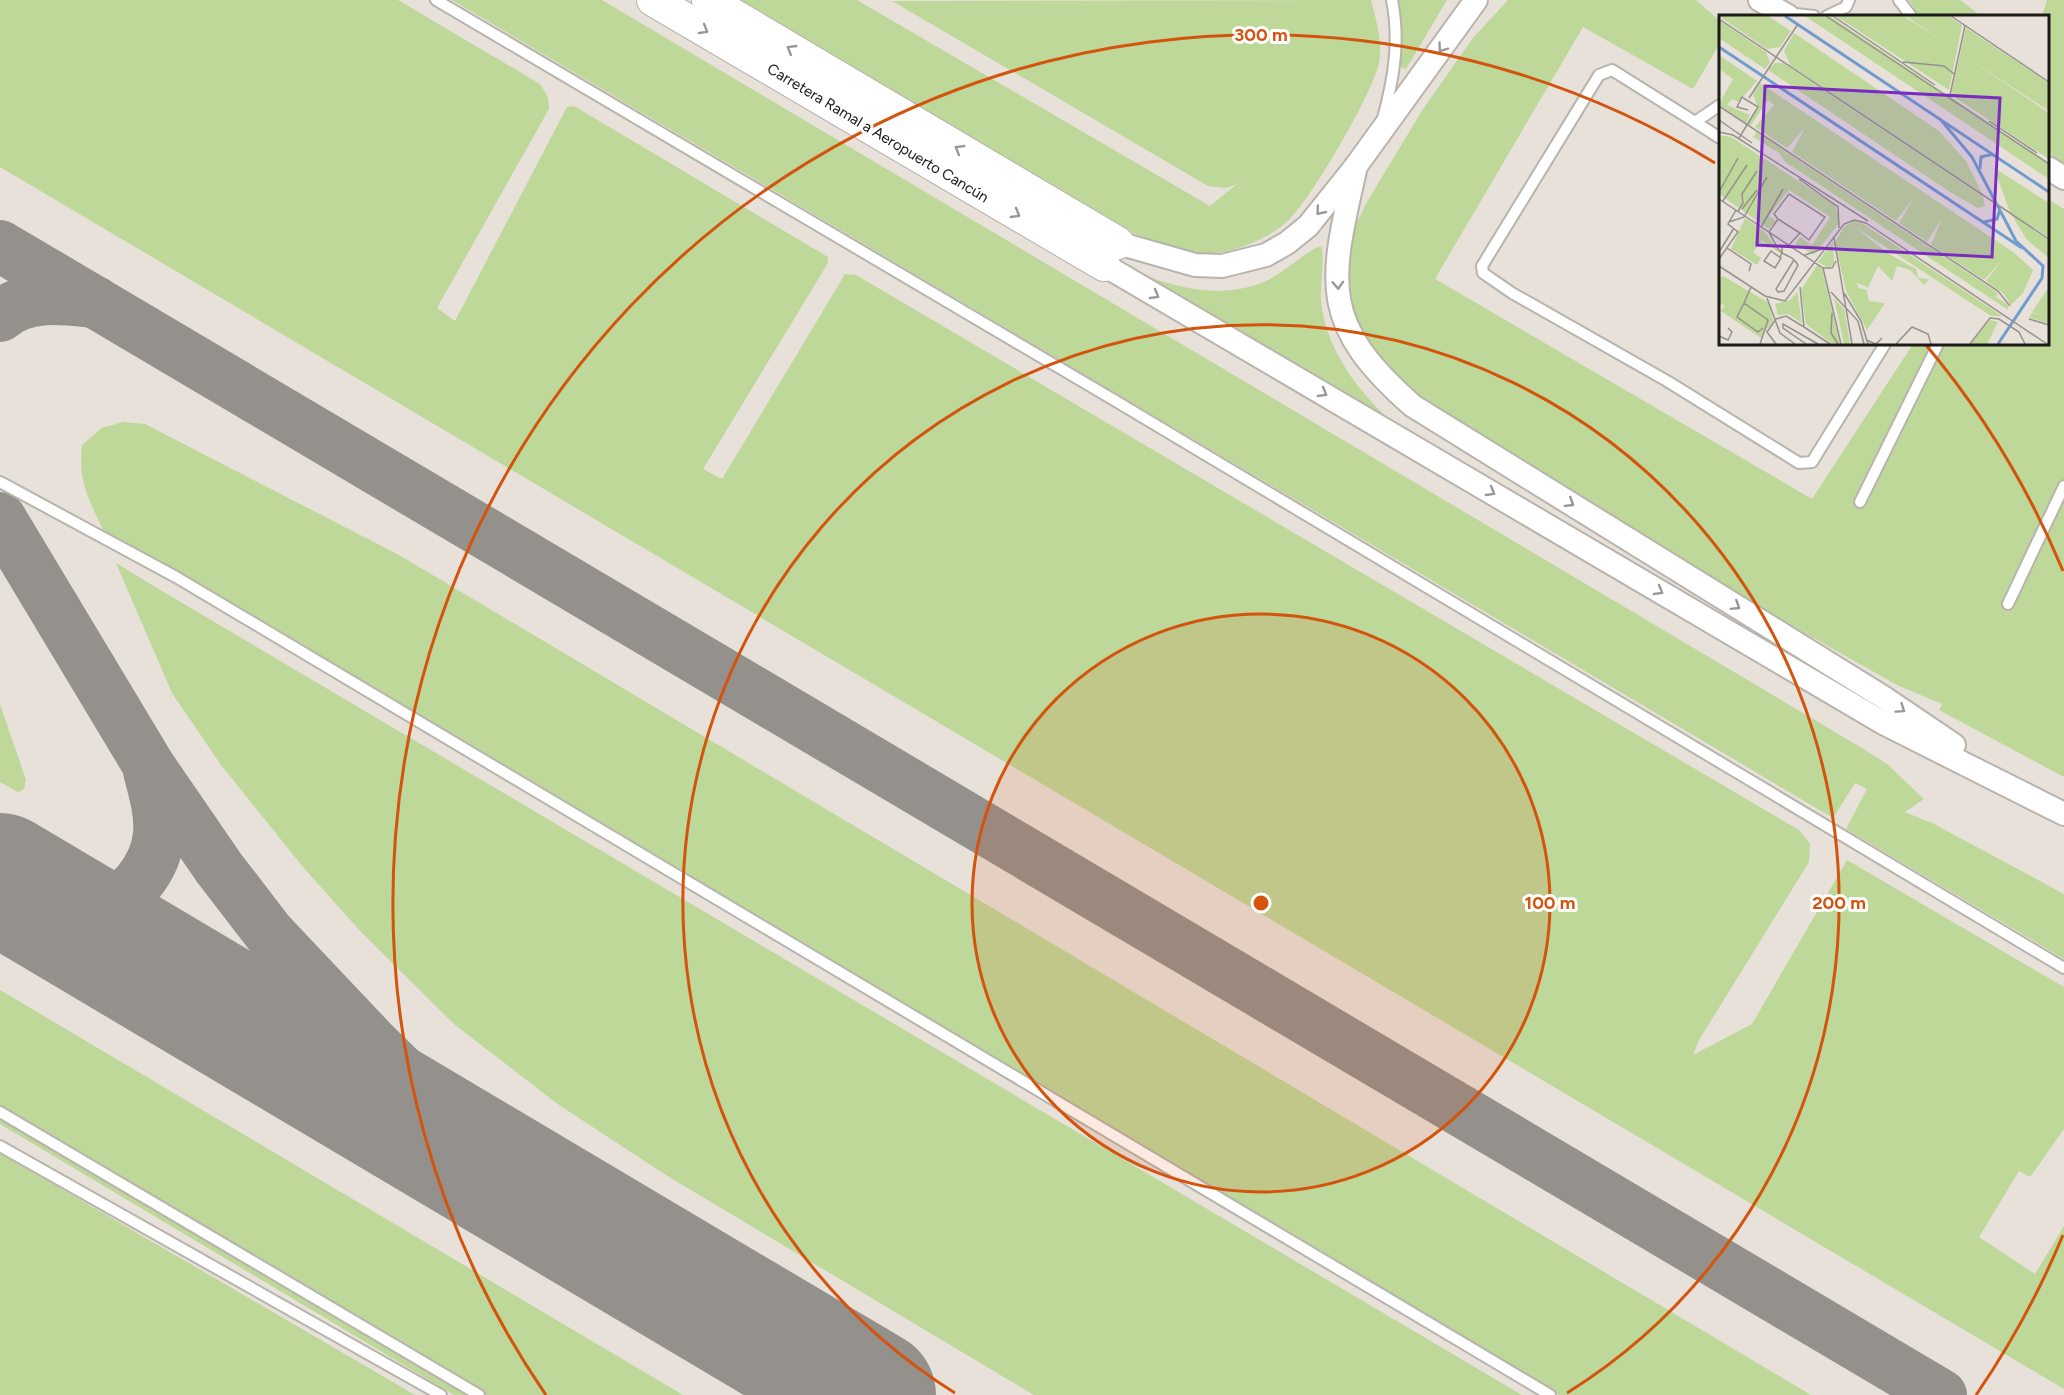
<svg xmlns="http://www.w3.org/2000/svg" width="2064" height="1395" viewBox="0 0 2064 1395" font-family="Figtree,sans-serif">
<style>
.green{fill:#bdd899}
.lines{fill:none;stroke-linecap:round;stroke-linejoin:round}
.taxiway{stroke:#94908b;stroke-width:52}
.runway{stroke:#94908b;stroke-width:130}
.lane-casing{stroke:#b8b3ac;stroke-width:14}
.street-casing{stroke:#b8b3ac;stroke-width:26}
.secondary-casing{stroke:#b8b3ac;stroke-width:34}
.lane{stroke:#fff;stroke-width:10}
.street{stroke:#fff;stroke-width:22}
.secondary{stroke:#fff;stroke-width:32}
.oneway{stroke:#999897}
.ring{fill:none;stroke:#d4530d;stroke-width:3}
.labels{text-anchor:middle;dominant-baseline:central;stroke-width:6;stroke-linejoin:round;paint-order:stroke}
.street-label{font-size:15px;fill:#1c1a17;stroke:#fff}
.inset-river{fill:none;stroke:#709ccf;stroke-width:3}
.inset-road{fill:none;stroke:#96918c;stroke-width:1.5}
.view{fill:#7b2cbf;fill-opacity:0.15;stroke:#7b2cbf;stroke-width:3}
.inset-edge{fill:none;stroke:#1c1a17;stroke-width:3}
.centre{fill:#d4530d;stroke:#fff;stroke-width:3}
.ring-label{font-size:18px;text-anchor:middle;font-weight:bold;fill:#d4530d;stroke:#fff;stroke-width:6;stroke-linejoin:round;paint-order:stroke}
</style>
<rect width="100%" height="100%" fill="#e7e1da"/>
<!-- green -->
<g class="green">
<polygon points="0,0 398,0 540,84 548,97 549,109 437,308 455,321 567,107 574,106 828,257 828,263 703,469 722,479 845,274 856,275 1799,830 1810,844 1809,862 1699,1040 1693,1055 1752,1024 1847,860 2064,987 2064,1129 2030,1177 2019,1171 1979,1237 2035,1274 2064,1226 2064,1389 0,167"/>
<polygon points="452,0 602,0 1862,748 1887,764 1924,799 1905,812 1934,824 2064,894 2064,959 1846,829 1867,789 1855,783 1833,818"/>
<path d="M729,0H857L1210,206L1237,184L1226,188L1208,186L892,1L1371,0C1376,19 1383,44 1379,63C1372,95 1311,199 1288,221C1272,235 1251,245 1231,250C1193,261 1152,241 1117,226Z"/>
<polygon points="1396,0 1447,0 1406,69 1401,68 1401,33"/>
<polygon points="1508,0 1696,0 1720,21 1720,43 1693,89 1583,27 1435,279 1812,499 1913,344 2048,344 2048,199 2064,209 2064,777 1939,710 1942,704 1897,685 1647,544 1644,535 1395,388 1343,305 1349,238 1367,202 1423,109 1473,38"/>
<polygon points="1909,0 1960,0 1981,16 1919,16"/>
<polygon points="2047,0 2064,0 2064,166 2048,151 2048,16 2042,16"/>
<path d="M1321,246C1325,253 1320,289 1321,301C1327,358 1367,401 1408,437L1109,261C1160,282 1211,304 1266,281C1282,274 1309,249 1321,246Z"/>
<path d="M123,422L145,424L399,555L1811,1395H1559L105,534C89,499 78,484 82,445L102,428Z"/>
<polygon points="116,563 167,594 1522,1395 1034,1395 669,1177 559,1105 455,1025 361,932 303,867 221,765 172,693"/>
<polygon points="0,704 26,780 24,789 18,792 0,782"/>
<polygon points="0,990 683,1395 454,1395 0,1124"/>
<polygon points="0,1153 415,1395 0,1395"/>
</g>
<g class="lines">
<!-- taxiway -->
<g class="taxiway">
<polyline points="0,246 1941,1395"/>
<path d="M0,316C26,293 64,299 95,302"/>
<polyline points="0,518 149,766 219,868 269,933 372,1042 519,1186"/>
<path d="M39,902C57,906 76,913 94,910C128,904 156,868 159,834C161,813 154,791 149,771"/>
</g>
<!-- runway -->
<polyline class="runway" points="0,878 871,1395"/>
<defs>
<g id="lane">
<polyline points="436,0 1114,400 2064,968"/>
<polyline points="1899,0 1911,16"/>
<polyline points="1787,13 1814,16"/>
<polyline points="1827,16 1846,7 1849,0"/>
<polyline points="1720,105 1695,122 1720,138"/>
<path d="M1383,118C1394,78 1400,41 1392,0"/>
<polyline points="1695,122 1612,70 1599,75 1482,266 1483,273 1512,293 1667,381 1799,463 1812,462 1885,344"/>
<polyline points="0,482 176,577 1550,1395"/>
<polyline points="1860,502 1938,344"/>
<polyline points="2008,604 2064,486"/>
<polyline points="0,1112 479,1395"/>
<polyline points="0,1146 441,1395"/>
</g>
<g id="street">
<polyline points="1760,0 1788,16"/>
<path d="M1356,166C1330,281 1317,322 1413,406L1883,697L1954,745"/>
<polyline points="2048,168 2064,178"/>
<polyline points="1118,243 1195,265 1222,266 1266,255 1287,243 1308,226 1356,166 1476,0"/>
<polyline points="1104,265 1885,724 2064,814"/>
</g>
<g id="secondary">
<polyline points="653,0 1104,265"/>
<polyline points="708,0 1118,243"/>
</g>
</defs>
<!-- lane casing -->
<use href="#lane" class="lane-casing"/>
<!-- street casing -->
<use href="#street" class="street-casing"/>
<!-- secondary casing -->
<use href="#secondary" class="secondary-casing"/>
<!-- lane -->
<use href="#lane" class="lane"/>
<!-- street -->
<use href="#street" class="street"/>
<!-- secondary -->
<use href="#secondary" class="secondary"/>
</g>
<!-- one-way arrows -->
<defs><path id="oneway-chevron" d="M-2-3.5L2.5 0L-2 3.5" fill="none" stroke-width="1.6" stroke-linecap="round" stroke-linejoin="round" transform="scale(1.5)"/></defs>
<g class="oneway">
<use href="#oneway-chevron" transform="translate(704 30) rotate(31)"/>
<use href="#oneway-chevron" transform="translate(1442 48) rotate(126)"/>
<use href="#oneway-chevron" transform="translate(791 49) rotate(-149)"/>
<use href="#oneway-chevron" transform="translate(959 149) rotate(-149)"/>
<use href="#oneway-chevron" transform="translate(1320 211) rotate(129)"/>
<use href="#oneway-chevron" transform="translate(1016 214) rotate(30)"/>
<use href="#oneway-chevron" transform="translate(1338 285) rotate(87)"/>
<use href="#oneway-chevron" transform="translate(1155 295) rotate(30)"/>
<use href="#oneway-chevron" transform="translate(1323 393) rotate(30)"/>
<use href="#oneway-chevron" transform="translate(1491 492) rotate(30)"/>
<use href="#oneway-chevron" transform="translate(1570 503) rotate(32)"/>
<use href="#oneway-chevron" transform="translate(1659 591) rotate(30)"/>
<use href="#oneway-chevron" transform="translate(1736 606) rotate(32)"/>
<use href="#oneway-chevron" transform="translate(1901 709) rotate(34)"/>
</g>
<!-- distance rings -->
<circle cx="1261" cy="903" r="289" fill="#d4530d" fill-opacity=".12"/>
<g class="ring">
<circle cx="1261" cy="903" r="289"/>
<path d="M955 1393A578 578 0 1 1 1567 1393"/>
<path d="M2063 1235A868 868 0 0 1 1976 1395M546 1395A868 868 0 0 1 1715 163M1926 345A868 868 0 0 1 2063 571"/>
</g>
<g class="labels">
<!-- street labels -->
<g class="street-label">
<text transform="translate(878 133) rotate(31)">Carretera Ramal a Aeropuerto Cancún</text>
</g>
</g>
<!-- overview -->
<g transform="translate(1719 15)">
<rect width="330" height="330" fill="#e7e1da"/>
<path d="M0,1H49L72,16L61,32L48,34ZM86,1H111L330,148V164ZM117,1H185L222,25L187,1H229L243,10L230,75ZM0,5L47,37L51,48L46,54L0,23ZM247,13L330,68V96L246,41L330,98V144L232,80ZM75,18L220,116L247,146L263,178L72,51L65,36ZM0,40L38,66L19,87L13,84L8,90L31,100L27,108L0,89L14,64L0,54ZM56,48H64L264,181L266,191L259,193L231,177L49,55ZM41,68L294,237L314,255L304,278L292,290L284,278L267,266L284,244L265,265L212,230L223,203L208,227L180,208L194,184L177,206L73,137L86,113L68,133L36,112L55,90L49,85L32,110L29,109L39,93L34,79ZM38,117L68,137L65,141L69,138L279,278L277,282L289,290V295L65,146L60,138L34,122ZM0,120L12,122L116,190L121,207L95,240L76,229L81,222L93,230L111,202L70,175L50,201L57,206L50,214L0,179ZM275,153L330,188V222L291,197ZM292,199L330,224V243L308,225ZM26,203L46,217L61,238L43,226L34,237L42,243L38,250L12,234ZM134,206L143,208L283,301H272L136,212L170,239L197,254L199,263L210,264L205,270L191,255L178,251L173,266L159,251L149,273L137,267L140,273L148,275L150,286L166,288L148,315L127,276L116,227L125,212ZM114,226L115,248L110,253L99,247ZM98,250L103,254L121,329L112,328L87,309L82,275ZM4,261L50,288L54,306L42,323L2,296L6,290L0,289V263ZM330,272V309L310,302L313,298L323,300L313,297ZM79,277V283L83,308L69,299L59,300L56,289L71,285ZM115,283L125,294L131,329H125ZM271,305L279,307L268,329H252Z" fill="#bdd899"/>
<path class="inset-river" d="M66,1L330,177M0,32L303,233M221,104L253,142L297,226L324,251L323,263L279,329M261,154L262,142L274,139M265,207L278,204L281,194"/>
<path class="inset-road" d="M107,1L330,149M114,1L216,70M232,1L330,67M0,4L330,224M184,47L225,51L235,59M231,80L246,11M30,83L79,9M0,91L279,276L291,291M0,105L33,128M270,106L318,138M0,117L14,120L149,206M20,123L39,92L23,82L18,92L29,95M80,164L119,192L120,213M0,177L19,143M0,184L104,253H113L117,246M4,186L28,150M23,194L38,175M19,196L24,188L23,179L38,156M59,204L55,199L70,179L106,202L90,225L81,218M10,207L25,202L48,162M147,208L328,329M42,212L64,174M115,223L133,329M8,233L32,249L30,256M52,236L62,243L56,253L45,246ZM0,237L15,213M86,240L103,234M61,242L63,238V231L70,230L81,218L59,204L50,217L59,234L63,238L73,243L76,246L79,250L65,276L59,277L57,274L75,245M0,244L19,217L9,209L17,195M0,251L46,281L66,286L125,209L135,205L147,208M104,253L122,329M32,272L25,288L49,305L41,329M81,272L85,312L111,329M112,277L139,306L145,329M125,278L142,306L149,329M48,283L61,318L76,329M25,288L18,302L39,317L44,313M113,298L112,318L119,329M57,304L67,301L85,312M57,304L48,317L57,329M310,304L330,310M0,321L9,325L13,317L9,313M147,325L157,329L163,323M87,329L64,313V309L99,329M177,329L193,312L209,319L212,329M251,329L271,303L280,304L300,317L306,329"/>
<path class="view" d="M46,71L281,83L273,242L38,230Z"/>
<rect width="330" height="330" class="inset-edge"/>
</g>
<circle cx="1261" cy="903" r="9" class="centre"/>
<g class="ring-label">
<text x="1261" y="41">300 m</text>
<text x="1550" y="909">100 m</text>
<text x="1839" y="909">200 m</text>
</g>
</svg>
